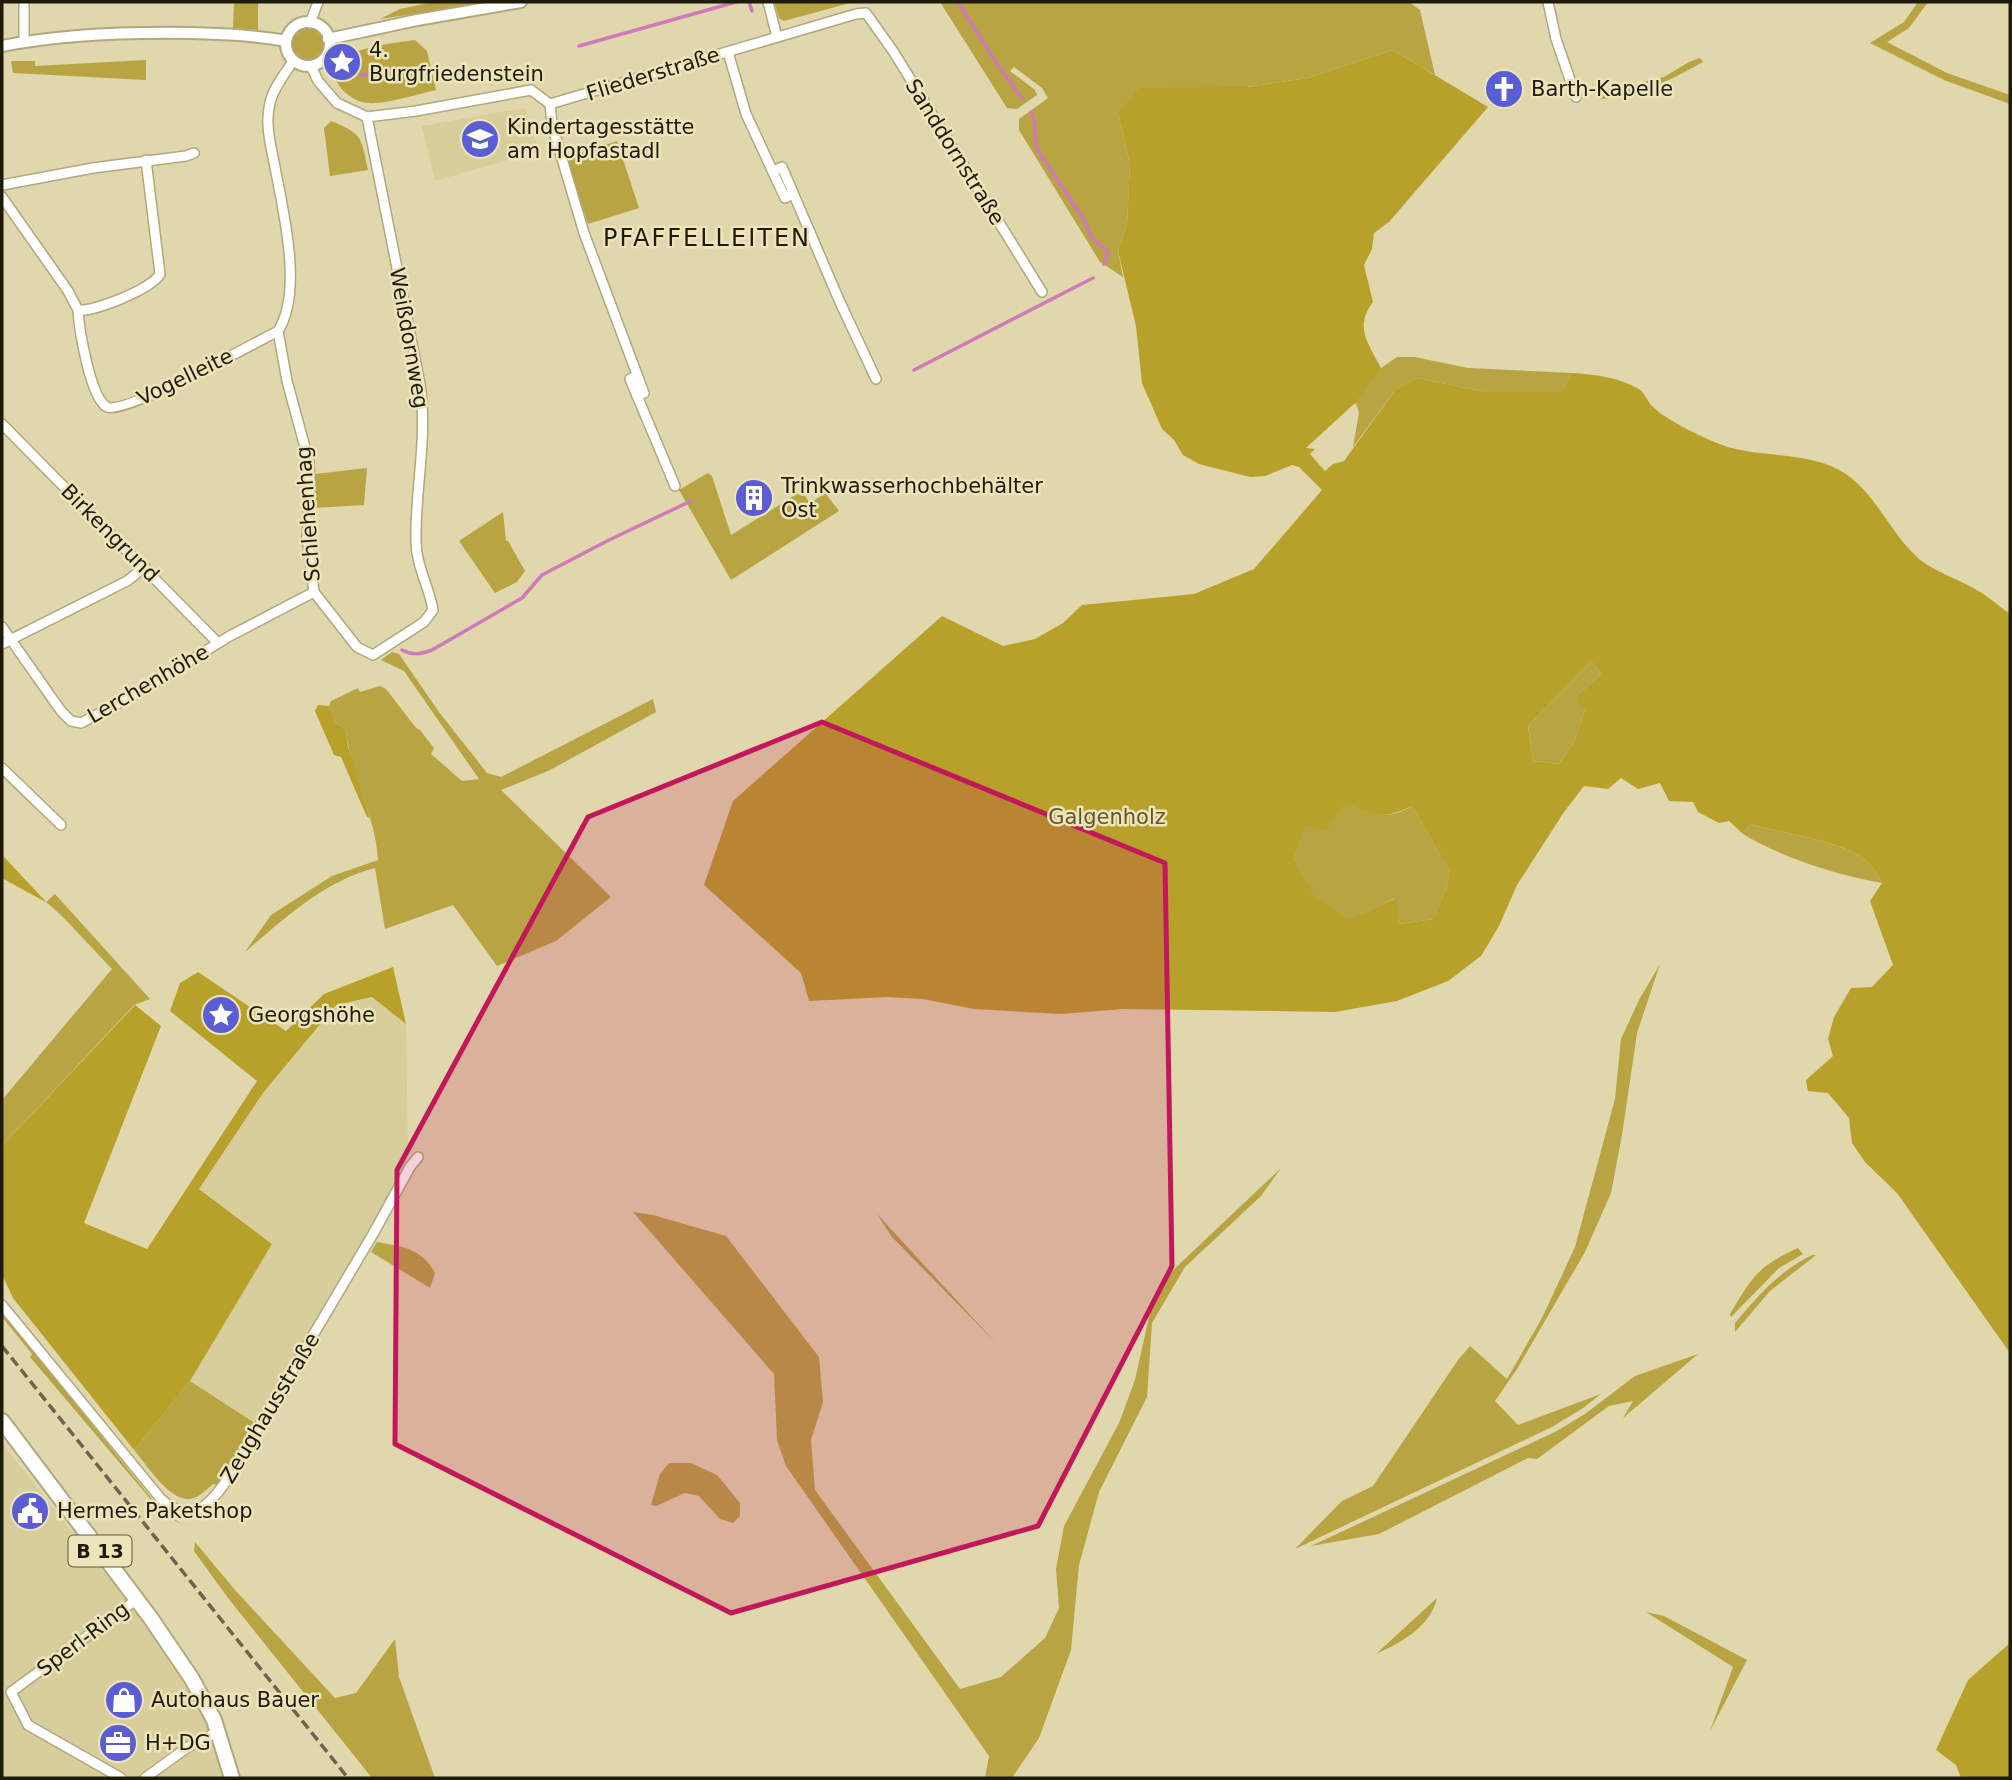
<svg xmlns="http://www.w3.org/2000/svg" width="2012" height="1780" viewBox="0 0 2012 1780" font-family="'DejaVu Sans',sans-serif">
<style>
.built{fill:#d8ce9b}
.green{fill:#b8a442}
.forest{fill:#b8a12a;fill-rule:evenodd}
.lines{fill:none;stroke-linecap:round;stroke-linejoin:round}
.stream{stroke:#d07ab9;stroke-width:3.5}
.minor-casing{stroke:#b0a87e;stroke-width:12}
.tertiary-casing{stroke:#b0a87e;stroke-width:14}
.primary-casing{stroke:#b0a87e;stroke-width:18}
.minor{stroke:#fff;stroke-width:9}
.tertiary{stroke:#fff;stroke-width:10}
.primary{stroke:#fff;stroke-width:14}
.rail{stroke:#6b654b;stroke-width:3.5;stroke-dasharray:10 5;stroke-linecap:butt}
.marked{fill:#c2185b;fill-opacity:0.2;stroke:#c2185b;stroke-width:5;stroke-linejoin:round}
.labels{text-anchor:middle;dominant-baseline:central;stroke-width:5;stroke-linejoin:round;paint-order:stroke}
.shield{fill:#ede4b9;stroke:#5c573f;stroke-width:2}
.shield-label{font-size:19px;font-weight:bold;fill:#1e1b0b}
.poi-label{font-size:21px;fill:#1e1b0b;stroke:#ede4b9;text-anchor:start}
.street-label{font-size:21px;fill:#1e1b0b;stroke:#ede4b9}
.park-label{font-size:21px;fill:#61572a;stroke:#ede4b9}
.quarter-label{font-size:24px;letter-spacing:2px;fill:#1e1b0b;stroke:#ede4b9}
</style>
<rect width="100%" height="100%" fill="#e0d7ac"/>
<!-- built -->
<g class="built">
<polygon points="525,108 539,151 435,181 422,126"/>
<polygon points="372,997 406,1024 408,1153 406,1162 359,1250 258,1424 190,1381 272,1244 199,1189 263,1093 336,1005"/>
<polygon points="2,1443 134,1610 183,1682 206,1718 223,1778 2,1778"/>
</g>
<!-- green -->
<g class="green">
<polygon points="234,2 258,2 258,30 233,28"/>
<polygon points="433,2 493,2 380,19 400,9"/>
<polygon points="774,2 854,2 784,21 779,18"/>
<polygon points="940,2 1409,2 1420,10 1435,75 1393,50 1308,78 1247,87 1118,113 1130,163 1127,224 1118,251 1123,277 1100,262 1019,130 1019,119 1048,98 1042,88 1014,67 1010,71 1035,90 1037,95 1017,109 1007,108"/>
<polygon points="1918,2 1928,2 1909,28 1887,42 1947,73 2010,95 2010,104 1944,80 1870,43 1904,22"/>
<circle cx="308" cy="44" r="16"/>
<path d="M415,40L427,51L436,90C417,94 380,107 362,102C352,99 341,91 337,82C319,49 396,43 415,40Z"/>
<path d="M1700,58L1703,62C1671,80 1637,97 1600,99L1601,93L1664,77L1689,62Z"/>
<polygon points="146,60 146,80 13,73 11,61 35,61 35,66"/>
<path d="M331,121C363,134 361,137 368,170L330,176L324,128Z"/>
<polygon points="617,141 639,208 588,224 566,158"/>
<polygon points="1397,357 1415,357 1468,368 1572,373 1561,392 1485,392 1417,378 1396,389 1353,447 1359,413 1358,408 1355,403 1357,398 1381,368"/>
<polygon points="367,468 364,505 313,508 315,474"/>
<polygon points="708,473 712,476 731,535 797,494 805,496 810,503 821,496 816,487 819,485 839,511 731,580 679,490"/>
<polygon points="503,512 506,541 508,541 525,571 517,582 495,593 459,541"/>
<path d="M392,652L399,654L439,712L487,773L501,777L653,699L656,712L550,770L501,790L611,897L556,941L497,966L453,905L385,929L375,868C324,881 284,919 245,952L271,915L332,876L378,860C376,815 350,775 346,730L336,723L329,706L331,701L358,688L360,692L380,686L386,689L416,728L420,730L434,748L431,754L462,781L479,779L404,671L381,660Z"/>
<polygon points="1591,661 1601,674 1577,696 1585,710 1574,742 1559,764 1533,761 1528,726"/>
<path d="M1345,802C1373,814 1384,822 1412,806L1450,872L1446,889L1433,919L1400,924L1395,898L1349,921L1315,898L1294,859L1306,825L1326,829Z"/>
<path d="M1750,824C1780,833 1844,841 1866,861C1873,867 1878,875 1882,883C1834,874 1785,859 1743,834Z"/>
<polygon points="2,855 46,902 55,894 150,999 134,1005 2,1146 2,1100 112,969 63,917 46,902 2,878"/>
<polygon points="1660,964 1637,1033 1622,1135 1611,1193 1585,1252 1517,1369 1495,1401 1518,1425 1601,1394 1583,1408 1552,1427 1295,1549 1342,1501 1373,1486 1458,1360 1470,1346 1507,1379 1542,1318 1575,1247 1615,1099 1621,1039 1639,1000"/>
<polygon points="1281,1168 1261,1196 1185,1267 1152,1323 1147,1397 1099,1492 1079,1565 1071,1650 1039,1738 1012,1778 985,1778 989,1756 786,1466 777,1440 774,1374 633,1212 653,1215 726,1236 819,1357 823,1402 811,1440 815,1490 960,1689 1001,1677 1045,1638 1059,1608 1056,1569 1064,1526 1119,1423 1135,1380 1153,1299 1170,1273"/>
<polygon points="877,1214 996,1343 892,1237"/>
<path d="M377,1242C404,1247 421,1248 435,1273L430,1288L371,1252Z"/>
<path d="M1798,1248L1803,1254L1779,1268L1731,1317L1730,1314C1752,1277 1758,1266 1798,1248Z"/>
<path d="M1812,1255H1816L1770,1291L1735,1332V1323C1759,1295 1778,1272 1812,1255Z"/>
<polygon points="2,1312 160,1509 183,1525 163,1514 30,1357 32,1354 2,1317"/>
<polygon points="1698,1354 1623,1418 1633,1401 1609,1406 1537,1459 1528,1458 1379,1534 1311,1546 1555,1432 1585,1414 1635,1376"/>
<path d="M190,1381L258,1425L218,1485L213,1484C207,1489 202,1495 194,1498C172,1506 147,1465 134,1450Z"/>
<polygon points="669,1463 691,1463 717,1475 740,1503 740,1516 733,1523 720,1519 699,1496 685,1493 656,1506 651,1505 660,1474"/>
<polygon points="195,1542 235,1590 335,1698 356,1693 395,1639 399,1677 435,1778 372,1778 228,1598 194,1551"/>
<path d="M1437,1598C1431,1626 1401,1643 1376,1654Z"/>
<polygon points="1646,1612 1664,1616 1747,1660 1710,1731 1733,1667"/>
</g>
<!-- forest -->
<g class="forest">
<path d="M1393,50L1488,107L1389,222L1374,233L1372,249L1364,265L1373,302C1354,327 1368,343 1381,368L1355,403L1306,448L1315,449L1310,454L1325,471L1333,464L1344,461L1396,389L1417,378L1485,392H1561L1572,373C1594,374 1620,378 1639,389C1645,393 1647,401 1652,406C1667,421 1702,437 1722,445C1761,459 1811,450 1846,474C1877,496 1891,534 1919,559C1935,572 1958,579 1975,589C1988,596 1999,606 2010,614V1353L1897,1193L1865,1162L1852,1143L1849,1118L1828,1093L1808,1091L1806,1080L1833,1056L1828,1039L1834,1017L1851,988L1872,987L1893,965L1870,901L1882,883C1878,875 1873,867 1866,861C1845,841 1780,833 1750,824L1743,834L1729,821L1719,823L1698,812L1693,802L1669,801L1660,783L1638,789L1621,778L1608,789L1584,786L1564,812L1517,885L1499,926L1481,956L1448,981L1397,1001L1335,1012L1122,1009L1061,1014L974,1009L923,999L887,997L809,1001L801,973L704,885L733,801L942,616L1003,646L1035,639L1063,623L1082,605L1194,594L1254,569L1322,490L1299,467L1292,465L1265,476L1250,477L1199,464L1183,455L1174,440L1162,429L1142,383L1136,326L1118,251L1127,224L1130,163L1118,113L1139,88L1247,87L1308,78ZM1591,661L1601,674L1577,696V702L1585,710L1574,742L1559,764L1533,761L1528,726ZM1345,803C1376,815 1381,821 1412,806L1450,872L1446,889L1433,919L1400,924L1396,898L1349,920L1315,897L1294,859L1306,826L1326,830Z"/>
<polygon points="318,705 329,706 336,723 346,730 348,747 370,818 367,817 341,757 334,755 315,711"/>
<polygon points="2,855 46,902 2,878"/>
<polygon points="393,967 406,1024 372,997 336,1005 263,1093 199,1189 272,1244 190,1381 134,1450 13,1298 2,1275 2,1146 135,1005 161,1026 84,1223 147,1249 257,1081 170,1011 180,983 198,972 286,1031 324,994"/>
<polygon points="2010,1643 2010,1778 1961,1778 1956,1765 1936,1750 1968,1680"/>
</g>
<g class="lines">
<!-- stream -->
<g class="stream">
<polyline points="749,2 752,11"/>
<polyline points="958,2 997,64 1022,98"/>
<polyline points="579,46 736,2"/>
<polyline points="361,75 420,69"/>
<path d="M1031,112C1038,125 1033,136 1037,149L1084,220L1092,238L1108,252L1104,264"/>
<polyline points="914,370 1093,278"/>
<path d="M402,650C413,656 421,654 432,650L522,598L542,575L609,540L691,501"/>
</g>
<defs>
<g id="minor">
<polyline points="768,2 777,37"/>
<polyline points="1548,2 1556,39 1576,97"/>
<polyline points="310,23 318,2"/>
<polyline points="24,42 24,2"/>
<polyline points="728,52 746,114 785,198 793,194"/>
<path d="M293,61C285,74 273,88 270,103C265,122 270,143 274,162C282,206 304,291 278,331L287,381L309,462L310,488L307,537L314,592L357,647L373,655L424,622L433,610C429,586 416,566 416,541C415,487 428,439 420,384L367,117"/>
<polyline points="311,66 318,81 337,103 367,117 416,111 531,90 550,104 856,14 866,13 893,51 1042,292"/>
<polyline points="550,104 552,125 584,233 644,393 637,396"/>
<polyline points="773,171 782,167 839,300 876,379"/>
<polyline points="2,185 93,168 186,156 194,153"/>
<path d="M2,197L68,291L78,310C94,312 152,289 160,274L146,160"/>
<path d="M78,310C79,328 90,398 107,407C124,415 255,343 278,331"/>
<polyline points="637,376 630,379 675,486"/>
<polyline points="2,424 218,643"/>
<polyline points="2,627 61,711 71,721 81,723 145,689 228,637 314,592"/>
<polyline points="2,644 127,581 145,567"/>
<polyline points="2,768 61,825"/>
<path d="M2,1305L161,1499C194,1529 215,1499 232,1472L373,1234L410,1167L418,1157"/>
<polyline points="121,1778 28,1725 11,1692 136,1600"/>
<polyline points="145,1778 188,1747 219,1731"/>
</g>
<g id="tertiary">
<circle cx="308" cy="44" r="22"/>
<polyline points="328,39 417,20 521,2"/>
<path d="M2,46C64,34 127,32 190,33C222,34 254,35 286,41"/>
</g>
<polyline id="primary" points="2,1421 150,1617 192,1679 214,1720 232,1778"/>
</defs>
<!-- minor casing -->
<use href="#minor" class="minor-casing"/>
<!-- tertiary casing -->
<use href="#tertiary" class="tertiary-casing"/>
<!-- primary casing -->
<use href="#primary" class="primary-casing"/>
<!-- minor -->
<use href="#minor" class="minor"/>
<!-- tertiary -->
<use href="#tertiary" class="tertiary"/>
<!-- primary -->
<use href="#primary" class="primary"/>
<!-- rail -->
<polyline class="rail" points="2,1346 348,1778"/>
</g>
<!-- marked area -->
<path class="marked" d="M822,722L1165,863L1172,1266L1038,1526L731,1613L395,1444L397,1170L588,817Z"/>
<!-- icons -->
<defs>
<symbol id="sight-disc" viewBox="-11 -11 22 22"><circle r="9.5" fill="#5b5dd5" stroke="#ede4b9"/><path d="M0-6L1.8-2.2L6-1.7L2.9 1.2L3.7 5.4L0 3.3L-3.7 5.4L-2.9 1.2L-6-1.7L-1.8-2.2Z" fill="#fff"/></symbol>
<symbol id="church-disc" viewBox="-11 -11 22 22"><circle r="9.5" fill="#5b5dd5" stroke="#ede4b9"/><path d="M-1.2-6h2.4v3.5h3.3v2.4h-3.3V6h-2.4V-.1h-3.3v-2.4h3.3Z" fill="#fff"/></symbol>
<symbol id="school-disc" viewBox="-11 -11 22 22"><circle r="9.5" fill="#5b5dd5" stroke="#ede4b9"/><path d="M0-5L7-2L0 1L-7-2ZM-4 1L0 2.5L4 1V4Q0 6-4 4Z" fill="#fff"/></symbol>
<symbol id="building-disc" viewBox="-11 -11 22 22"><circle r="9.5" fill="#5b5dd5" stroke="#ede4b9"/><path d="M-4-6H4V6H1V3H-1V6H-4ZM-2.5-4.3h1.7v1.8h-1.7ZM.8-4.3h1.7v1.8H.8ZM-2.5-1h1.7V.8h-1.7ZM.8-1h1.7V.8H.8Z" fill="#fff"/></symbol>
<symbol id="civic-disc" viewBox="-11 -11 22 22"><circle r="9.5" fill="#5b5dd5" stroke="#ede4b9"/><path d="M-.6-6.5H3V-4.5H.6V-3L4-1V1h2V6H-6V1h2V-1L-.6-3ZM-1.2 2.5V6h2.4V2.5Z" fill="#fff"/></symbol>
<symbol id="shop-disc" viewBox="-11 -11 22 22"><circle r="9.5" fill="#5b5dd5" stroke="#ede4b9"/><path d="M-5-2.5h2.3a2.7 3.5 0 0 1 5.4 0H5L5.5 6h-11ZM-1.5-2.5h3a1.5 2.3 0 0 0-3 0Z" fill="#fff"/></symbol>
<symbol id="office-disc" viewBox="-11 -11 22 22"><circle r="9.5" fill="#5b5dd5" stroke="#ede4b9"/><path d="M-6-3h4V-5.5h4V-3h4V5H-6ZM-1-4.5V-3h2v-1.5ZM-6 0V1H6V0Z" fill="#fff"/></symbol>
</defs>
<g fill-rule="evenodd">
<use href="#sight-disc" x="320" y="40" width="44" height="44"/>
<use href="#church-disc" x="1482" y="67" width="44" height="44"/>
<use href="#school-disc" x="458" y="117" width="44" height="44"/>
<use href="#building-disc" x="732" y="476" width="44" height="44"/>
<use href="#sight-disc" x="199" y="993" width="44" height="44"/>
<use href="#civic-disc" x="8" y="1489" width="44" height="44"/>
<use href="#shop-disc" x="102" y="1678" width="44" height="44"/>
<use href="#office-disc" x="96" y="1721" width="44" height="44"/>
</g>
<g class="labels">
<!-- shield labels -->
<rect class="shield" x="68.5" y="1535.5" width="63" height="31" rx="5"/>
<g class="shield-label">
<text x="100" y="1551">B 13</text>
</g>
<!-- poi labels -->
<g class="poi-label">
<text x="369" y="50">4.<tspan x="369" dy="24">Burgfriedenstein</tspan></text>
<text x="1531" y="89">Barth-Kapelle</text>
<text x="507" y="127">Kindertagesstätte<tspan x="507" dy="24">am Hopfastadl</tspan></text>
<text x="781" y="486">Trinkwasserhochbehälter<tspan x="781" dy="24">Ost</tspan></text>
<text x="248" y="1015">Georgshöhe</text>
<text x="57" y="1511">Hermes Paketshop</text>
<text x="151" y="1700">Autohaus Bauer</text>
<text x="145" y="1743">H+DG</text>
</g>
<!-- street labels -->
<g class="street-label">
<text transform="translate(653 74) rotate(-17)">Fliederstraße</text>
<text transform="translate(955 152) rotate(58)">Sanddornstraße</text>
<text transform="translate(409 338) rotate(80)">Weißdornweg</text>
<text transform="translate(185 377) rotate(-26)">Vogelleite</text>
<text transform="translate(308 514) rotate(-94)">Schlehenhag</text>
<text transform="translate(110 533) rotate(45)">Birkengrund</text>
<text transform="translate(148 684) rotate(-30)">Lerchenhöhe</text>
<text transform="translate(270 1408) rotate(-59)">Zeughausstraße</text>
<text transform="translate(83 1639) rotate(-37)">Sperl-Ring</text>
</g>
<!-- park labels -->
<g class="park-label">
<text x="1107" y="817">Galgenholz</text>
</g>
<!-- quarter labels -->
<g class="quarter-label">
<text x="707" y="238">PFAFFELLEITEN</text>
</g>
</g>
<!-- border -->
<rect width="2012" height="1780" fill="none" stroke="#1e1b0b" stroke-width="7"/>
</svg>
